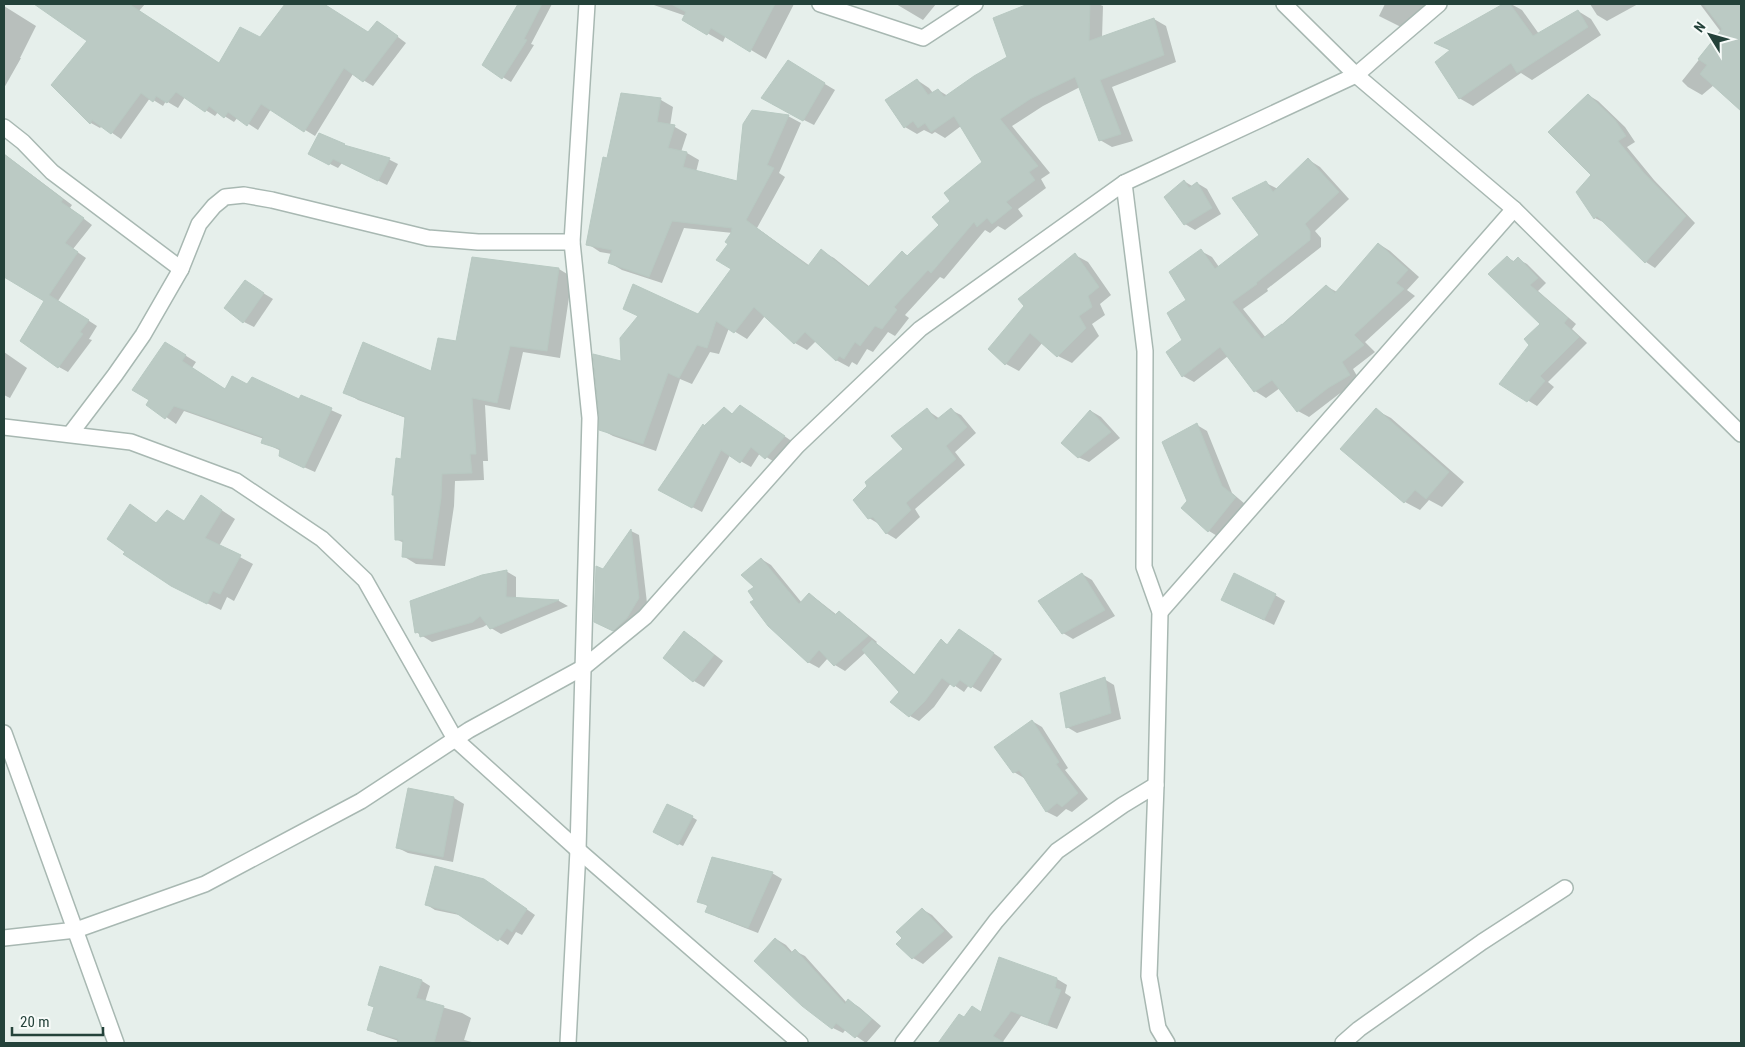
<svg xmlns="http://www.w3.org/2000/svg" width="1745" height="1047" viewBox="0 0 1745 1047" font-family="'Roboto Condensed',sans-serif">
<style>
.shadow{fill:#0003}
.building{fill:#bbcac4;stroke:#b8c9c2}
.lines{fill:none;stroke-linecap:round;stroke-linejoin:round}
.minor-casing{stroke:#a8b8b2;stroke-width:18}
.minor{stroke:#fff;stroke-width:15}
</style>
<rect width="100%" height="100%" fill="#e6efeb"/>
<!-- shadow -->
<g class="shadow">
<polygon points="51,4 145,4 139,11 220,64 260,38 286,4 294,7 297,4 323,4 369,34 378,22 406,43 373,86 353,74 315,136 271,109 258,130 238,117 234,122 218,112 215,116 185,97 178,108 166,101 163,106 150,98 121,139 102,126 100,128 91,123 88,41 46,11"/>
<polygon points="520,4 552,4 531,44 534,45 511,82 483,65"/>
<polygon points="651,4 794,4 766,59 726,35 723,42 684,20 686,16"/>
<polygon points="896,4 936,4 923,20"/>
<polygon points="1031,4 1098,4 1103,6 1102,38 1154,19 1166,26 1176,62 1112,87 1133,141 1112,147 1100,140 1080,87 1043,106 1012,126 1050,173 1041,179 1046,188 1018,209 1023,216 1005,230 998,226 990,233 985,230 944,279 940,277 905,315 909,318 895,336 888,332 873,352 867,349 857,365 852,362 849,367 836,360 816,341 807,350 795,343 765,316 747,339 729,328 719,354 710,352 692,384 680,379 656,451 613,436 600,429 622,362 698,315 733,269 730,244 733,233 684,228 662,283 622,270 610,263 612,254 600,252 588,244 608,159 661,100 673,107 670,126 675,127 687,134 681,152 687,153 699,160 696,172 738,183 788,116 801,123 779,173 785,177 757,228 810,266 821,251 834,258 870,287 903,253 909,256 940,225 952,201 983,163 961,126 945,138 935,132 932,134 924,130 917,134 905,127 917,80 929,88 933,93 938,90 948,96 1008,58 995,19"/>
<polygon points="1385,4 1428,4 1409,31 1379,16"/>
<polygon points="1505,4 1511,4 1522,10 1539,34 1578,11 1591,19 1601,35 1532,80 1521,73 1473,106 1459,98 1451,51 1437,43"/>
<polygon points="1590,4 1638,4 1607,21 1597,15"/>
<polygon points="1700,4 1741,4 1741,108 1714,85 1702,95 1688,87 1682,81 1721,32"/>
<polygon points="4,6 36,26 20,58 21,58 4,88"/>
<polygon points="788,62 835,90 814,125 772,104"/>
<polygon points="1588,95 1598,101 1625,127 1635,142 1627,147 1654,180 1695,223 1655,268 1646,262 1605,223 1595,218 1577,192 1593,175"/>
<polygon points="320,134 350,148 390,160 398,164 387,185 342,163 338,168 318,158"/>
<polygon points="4,154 72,205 70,208 92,225 73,249 86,258 58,301 97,326 89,339 92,340 68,372 59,367 45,301 29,269 4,249"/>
<polygon points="1309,160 1320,167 1349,199 1315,231 1321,238 1321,247 1267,289 1268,291 1243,309 1266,338 1326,286 1337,292 1379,244 1390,251 1419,277 1407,290 1415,296 1365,342 1375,352 1353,369 1360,381 1339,394 1309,417 1298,411 1280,388 1266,398 1255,391 1228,356 1194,382 1183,376 1188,300 1201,251 1212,257 1219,267 1261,236 1266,183 1278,189"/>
<polygon points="1184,181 1192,186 1197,183 1207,189 1221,214 1195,230 1185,224"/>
<polygon points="1075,255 1088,262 1111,295 1100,304 1105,315 1092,324 1099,336 1072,363 1058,356 1043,342 1019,371 1006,364 990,349"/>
<polygon points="1507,257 1515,262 1518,259 1527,264 1546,283 1538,291 1576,324 1572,329 1587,343 1548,382 1554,387 1537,406 1501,384 1531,345 1541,324"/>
<polygon points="559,269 572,277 560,358 523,352 510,410 485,405 488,461 483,461 484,480 455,481 454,506 445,566 416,564 403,556 404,543 396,539 406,418 358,400 345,392 432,373 457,343"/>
<polygon points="255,288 273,299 254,327 244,322"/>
<polygon points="175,349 196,362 192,368 226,390 248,386 300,401 302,397 342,415 315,472 290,461 281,451 263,442 264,439 184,411 176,424 148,404"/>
<polygon points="4,352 27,368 10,398 4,395"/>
<polygon points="724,409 733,414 749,412 793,442 776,463 760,453 751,467 730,455 702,512 669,495 705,427"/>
<polygon points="927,410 940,419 951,410 961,415 976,433 955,452 965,465 915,509 920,517 896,539 886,533 879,524 869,518"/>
<polygon points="1376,410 1391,418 1464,482 1442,507 1429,500 1420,510 1405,502"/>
<polygon points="1091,411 1101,417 1120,438 1089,462 1078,457"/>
<polygon points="1197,425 1207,431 1232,493 1245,504 1219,537 1209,531 1182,508 1188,501"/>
<polygon points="202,497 235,519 219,546 253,564 234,601 227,597 221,610 186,593 131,506 158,524 184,522"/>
<polygon points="631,531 639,535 647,603 635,623 622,635 604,626 603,571"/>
<polygon points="761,559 771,565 802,603 809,595 819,601 837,615 839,613 849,619 877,642 876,643 915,675 941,641 949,645 969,636 1002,659 981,692 969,685 964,692 951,683 934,707 919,721 910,716 901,692 866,652 845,671 835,665 828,658 819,668 808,662 756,600 756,588"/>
<polygon points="506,571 516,577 516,599 559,601 568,606 501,634 491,628 488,624 483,627 432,642 416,632"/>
<polygon points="1082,574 1092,580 1115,616 1073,639 1063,633"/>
<polygon points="1275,595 1285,601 1274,625 1233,605"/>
<polygon points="685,633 695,639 723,661 704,687 694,681 665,657"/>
<polygon points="1104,679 1114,685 1121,719 1077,733 1067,727"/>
<polygon points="1032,721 1042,727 1068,768 1065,770 1088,799 1072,812 1066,809 1057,817 1047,812 1026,777 1024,778 1014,772"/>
<polygon points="409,790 454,798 464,804 453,862 408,853 398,848"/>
<polygon points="692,817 697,820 683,846 659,834"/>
<polygon points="772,873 782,879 758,933 717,917 707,911 709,907 699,901"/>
<polygon points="493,886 535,915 522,935 516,932 508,945 464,916 435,910 427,905"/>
<polygon points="922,909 932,915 953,937 923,964 913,958 898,944 904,938"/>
<polygon points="776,939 786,945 793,953 795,951 805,956 847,1003 849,1001 859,1007 881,1026 866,1043 846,1029 843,1033 833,1028"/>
<polygon points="381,968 422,981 430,986 425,1002 462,1013 471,1018 464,1040 476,1043 398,1043 399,1041 377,1034 369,1029 375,1007"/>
<polygon points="1057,979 1067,985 1065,993 1071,997 1057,1029 1021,1016 1002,1043 950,1043 943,1038 964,1018 982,1013"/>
</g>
<!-- building -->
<g class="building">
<polygon points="34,4 129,4 219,63 240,27 260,37 285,4 324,4 368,32 377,21 398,36 363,82 344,68 304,132 261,104 247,126 228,112 224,118 209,106 205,112 176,92 167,103 156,96 153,102 141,93 111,134 92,120 90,124 51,85 87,41"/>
<polygon points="518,4 542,4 524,39 527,40 502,79 482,65"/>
<polygon points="671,4 775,4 750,52 711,28 707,35 682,20 686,12"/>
<polygon points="1028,4 1090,4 1089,41 1154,18 1164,55 1100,80 1121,134 1099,141 1075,77 1030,99 1000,119 1038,166 1029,172 1035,180 1006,202 1012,208 992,224 987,218 977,227 974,222 931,273 928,270 894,307 897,310 882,329 875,326 860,346 855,342 844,359 839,356 836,361 805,332 794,344 754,307 734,333 716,321 707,348 697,345 679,378 668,373 643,444 599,430 599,417 593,354 621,361 620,338 638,316 623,309 633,284 698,314 731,269 716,260 728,244 725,242 731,233 732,228 672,221 649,277 608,263 612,250 586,245 603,157 607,158 621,93 661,98 657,122 675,125 668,148 687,152 683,167 737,181 743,124 752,110 789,115 767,165 774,168 746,220 808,266 821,249 868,287 902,251 907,256 939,225 932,217 950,201 944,193 982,162 954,116 931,132 925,123 918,128 913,121 904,128 885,100 917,79 928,95 938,89 944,97 974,76 1007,57 993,18"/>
<polygon points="1503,4 1510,4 1533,36 1578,10 1588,27 1517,73 1511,63 1459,99 1435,62 1450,50 1434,43"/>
<polygon points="1703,4 1741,4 1741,111 1700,74 1707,65 1698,59 1722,29"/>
<polygon points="788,60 825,83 803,121 761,98"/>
<polygon points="1588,94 1615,120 1626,136 1618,141 1644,173 1686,216 1645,263 1597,216 1594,219 1576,192 1591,175 1548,132"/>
<polygon points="319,133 345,144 344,145 390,158 378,181 333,159 329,165 308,154"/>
<polygon points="4,154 63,199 61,202 84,218 65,243 78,252 49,295 89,320 80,332 83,334 58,368 20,341 44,301 4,277"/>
<polygon points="1308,158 1339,192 1305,224 1310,231 1310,240 1256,283 1257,284 1232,302 1262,339 1282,324 1282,325 1326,285 1335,293 1378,243 1408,270 1396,283 1404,289 1354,335 1364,345 1342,362 1350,375 1328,388 1297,412 1272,380 1254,392 1220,347 1182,377 1166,352 1182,340 1167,313 1186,300 1169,272 1201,249 1215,269 1259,235 1232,198 1266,181 1273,192"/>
<polygon points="1184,180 1189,188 1197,182 1212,208 1184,225 1164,197"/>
<polygon points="1075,253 1099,287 1088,296 1092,307 1079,316 1086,328 1057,357 1030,333 1005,365 988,349 1024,306 1018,299"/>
<polygon points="1507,256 1513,262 1518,257 1538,278 1530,285 1568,318 1564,323 1579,337 1540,376 1545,381 1527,402 1499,384 1529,345 1524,339 1540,324 1488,274"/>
<polygon points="472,257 559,268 547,351 510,346 497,403 472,398 476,454 470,454 472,473 442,474 441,498 432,559 402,557 403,540 395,540 394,495 392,495 396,458 401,459 405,417 343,393 363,342 431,371 438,338 456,341"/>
<polygon points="245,280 264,293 243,323 224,308"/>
<polygon points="165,342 186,355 182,361 225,389 232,376 247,384 252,377 299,399 301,395 332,408 304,468 279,456 280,449 261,443 263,437 174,406 165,419 146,405 149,400 132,390"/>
<polygon points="740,405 785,436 765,459 751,447 740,463 721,450 692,508 658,490 703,424 704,426 724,407 732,414"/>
<polygon points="927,408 936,420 951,408 967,427 946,446 956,459 906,503 911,510 886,534 873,517 868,519 853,500 867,486 865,482 903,449 891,436"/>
<polygon points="1376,408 1449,472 1426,499 1415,490 1404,503 1340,449"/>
<polygon points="1090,410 1111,432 1078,458 1061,443"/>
<polygon points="1197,423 1222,486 1236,497 1208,532 1181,508 1187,501 1162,442"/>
<polygon points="201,495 222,510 205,538 241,555 220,594 213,591 207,604 171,586 123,554 125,552 107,539 130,504 156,523 167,510 184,521"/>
<polygon points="631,529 639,598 627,618 613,631 594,622 596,566 603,569"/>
<polygon points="761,558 799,604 809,593 835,615 839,611 868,636 834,666 819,650 808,663 768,626 750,602 754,600 748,591 754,587 741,575"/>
<polygon points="507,570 506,597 559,600 490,629 480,616 473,622 420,637 419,632 415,633 410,601 482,575"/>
<polygon points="1082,573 1105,610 1062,634 1038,601"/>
<polygon points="1234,573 1276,594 1264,620 1221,600"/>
<polygon points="959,629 994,653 971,688 960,680 954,687 942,678 925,701 909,717 890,702 899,692 862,650 872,640 914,675 941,639 947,645"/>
<polygon points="684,631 714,655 693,682 663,658"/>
<polygon points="1105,677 1111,713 1066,728 1060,693"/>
<polygon points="1032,720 1059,762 1056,764 1078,793 1062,807 1057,803 1046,812 1019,770 1013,773 994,747"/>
<polygon points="408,788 454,797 443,857 396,848"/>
<polygon points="667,804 693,816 678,845 653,832"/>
<polygon points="712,857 773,872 748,928 705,912 708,905 697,902"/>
<polygon points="435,866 484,879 527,909 512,932 507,928 498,941 456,913 425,905"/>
<polygon points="922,908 944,931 912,959 896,944 902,938 896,932"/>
<polygon points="775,938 791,953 795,949 845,1004 848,999 872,1019 855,1038 836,1023 832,1029 802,1006 754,961"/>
<polygon points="999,957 1057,978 1055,988 1061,990 1047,1025 1011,1011 993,1036 1005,1043 938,1043 959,1014 964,1017 972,1006 981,1012"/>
<polygon points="380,966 422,980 416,998 444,1006 434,1043 397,1043 398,1039 367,1030 374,1007 368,1005"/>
</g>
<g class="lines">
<defs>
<g id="minor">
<polyline points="820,4 923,38 975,4"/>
<polyline points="1284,4 1356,75 1514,209 1741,434"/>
<polyline points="4,127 23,142 52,172 181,269"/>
<polyline points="1124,183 1145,351 1144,567 1160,612 1156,785 1149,976 1158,1028 1167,1043"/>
<polyline points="4,427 131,442 236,481 322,539 365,580 455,739 578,850 800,1043"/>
<polyline points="71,433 115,375 143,335 181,269 199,224 214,206 225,197 244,195 272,200 428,238 478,242 572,242"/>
<polyline points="1160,612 1514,209"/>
<polyline points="4,733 116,1043"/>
<polyline points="4,938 76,930 205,884 361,801 469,730 584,667 645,617 797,446 920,329 1124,183 1356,75 1439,4"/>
<polyline points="568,1043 578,850 590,418 572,242 587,4"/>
<polyline points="903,1043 996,921 1057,851 1123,805 1156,785"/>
<polyline points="1343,1043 1359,1029 1482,942 1565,888"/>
</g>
</defs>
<!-- minor casing -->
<use href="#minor" class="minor-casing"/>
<!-- minor -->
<use href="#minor" class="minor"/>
</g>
<!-- border -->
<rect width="1745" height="1047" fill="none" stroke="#24423a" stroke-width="10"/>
<!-- north arrow -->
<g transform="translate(1710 35) rotate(307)" stroke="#f7fbf9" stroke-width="4" paint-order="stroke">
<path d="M0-4L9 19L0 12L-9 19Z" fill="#24423a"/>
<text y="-8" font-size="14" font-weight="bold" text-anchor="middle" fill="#24423a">N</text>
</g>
<!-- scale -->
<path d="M12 1027v8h91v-8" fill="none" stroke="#24423a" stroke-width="2.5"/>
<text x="20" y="1027" font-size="15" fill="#24423a" stroke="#f7fbf9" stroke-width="4" paint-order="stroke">20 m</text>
</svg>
